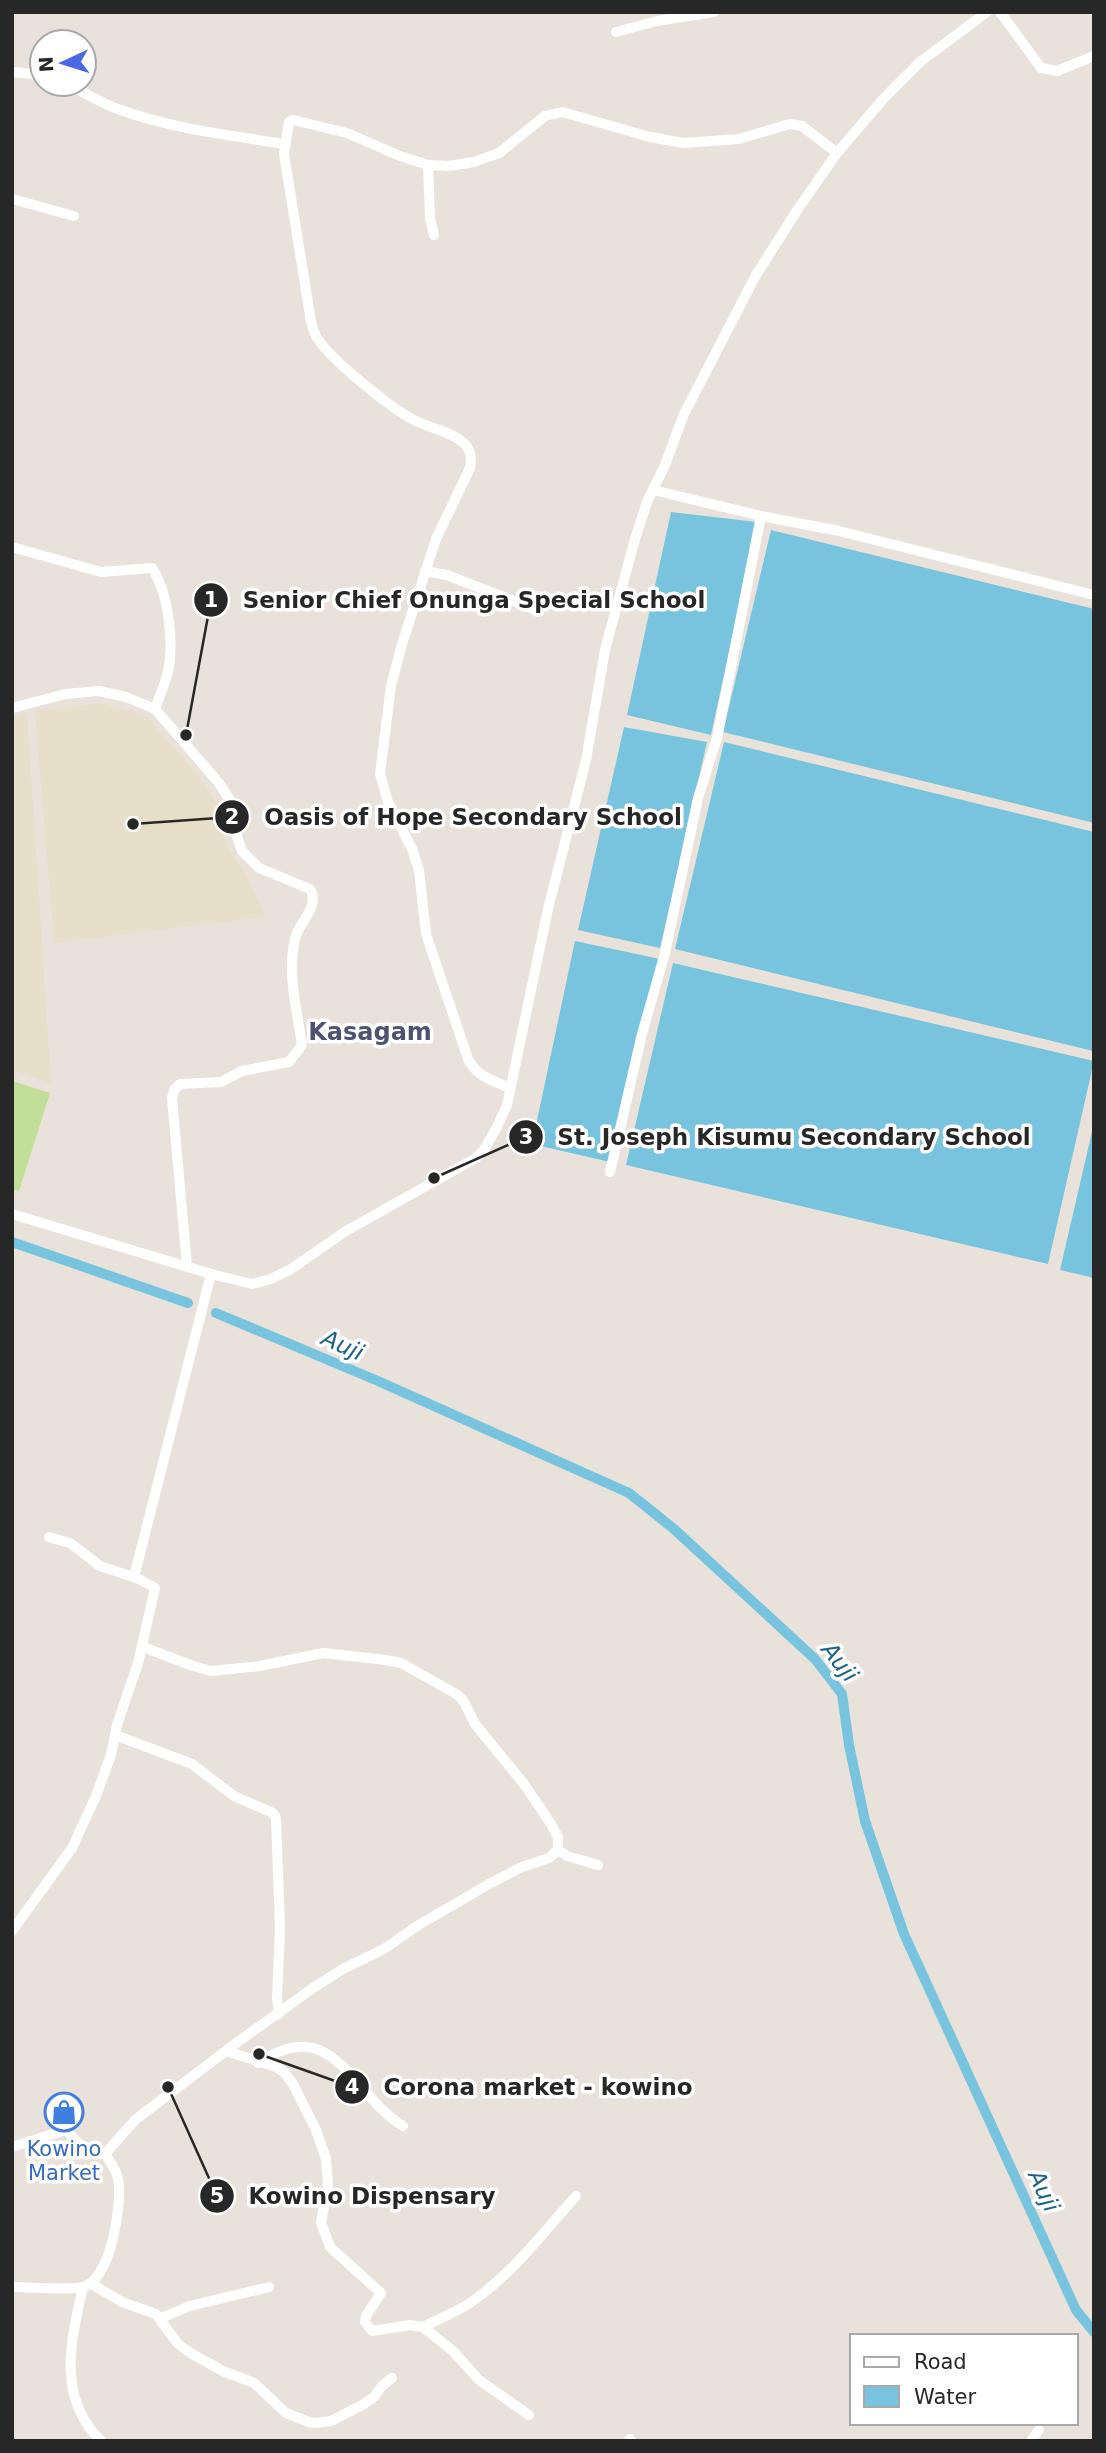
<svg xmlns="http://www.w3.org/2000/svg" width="1106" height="2453" viewBox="0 0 1106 2453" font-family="'DejaVu Sans',sans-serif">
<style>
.education{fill:#e8dfcb}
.pitch{fill:#c2df99}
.water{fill:#78c4df}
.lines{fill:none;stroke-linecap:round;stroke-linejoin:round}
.canal{stroke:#78c4df;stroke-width:10}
.minor{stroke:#fff;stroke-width:10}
.labels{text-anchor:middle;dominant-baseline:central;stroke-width:7;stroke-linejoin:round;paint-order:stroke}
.shop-label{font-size:21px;fill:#366cbe;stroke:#fff}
.water-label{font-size:23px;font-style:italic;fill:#1c6286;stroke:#fff}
.quarter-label{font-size:24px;font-weight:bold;fill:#4d5472;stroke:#fff}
.leader{fill:none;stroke:#272727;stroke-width:2.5}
.callout-dot{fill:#272727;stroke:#fff;stroke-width:2.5}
.mark-label{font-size:21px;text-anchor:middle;font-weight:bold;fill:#fff}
.callout-label{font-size:23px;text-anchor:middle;font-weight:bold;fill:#272727;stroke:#fff;stroke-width:7;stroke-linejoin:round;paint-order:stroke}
</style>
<rect width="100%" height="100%" fill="#e8e2da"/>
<!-- education -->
<g class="education">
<polygon points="103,703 147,717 193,769 217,802 227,846 248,877 265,917 54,943 35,711"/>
<polygon points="27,712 51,1083 12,1070 12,717"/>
</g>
<!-- pitch -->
<polygon class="pitch" points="12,1081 50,1093 19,1191 12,1189"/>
<!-- water -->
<g class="water">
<polygon points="671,512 757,522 711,735 627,715"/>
<polygon points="771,530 1094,609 1094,823 723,732"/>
<polygon points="624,727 707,742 660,948 578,930"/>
<polygon points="724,742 1094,832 1093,1051 675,949"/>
<polygon points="575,941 660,959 610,1162 532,1144"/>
<polygon points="673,963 1094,1061 1048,1264 626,1165"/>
<polygon points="1094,1123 1094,1278 1060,1270"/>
</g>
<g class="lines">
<!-- canal -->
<g class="canal">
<polyline points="12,1242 188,1303"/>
<polyline points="216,1313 378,1381 629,1493 674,1529 815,1659 842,1694 849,1745 865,1821 904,1934 1076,2310 1094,2332"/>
</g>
<!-- minor -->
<g class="minor">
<polyline points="1000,12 1041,68 1057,71 1094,56"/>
<polyline points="616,32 657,21 714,12"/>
<polyline points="12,72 42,75"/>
<path d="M68,84C85,93 102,104 121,110C173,129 230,135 284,144"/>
<polyline points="428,165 430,218 434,235"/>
<polyline points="12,199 74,216"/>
<polyline points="653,490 761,516 839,531 1094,595"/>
<path d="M12,547L101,572L152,568C169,594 174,642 168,672C165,684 159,697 155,709"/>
<polyline points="425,571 447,575 539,611"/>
<path d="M12,708L65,694L99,691L126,697L155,709L219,783L228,797L231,802V820L242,851L259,868L310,889C321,906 298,923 295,939C287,973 297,1011 302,1045L289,1062L242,1071L221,1082L180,1084L174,1090L172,1098L187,1266"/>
<path d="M510,1088C492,1080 477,1077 468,1059L426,934L419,870L412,849L388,802L380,774L391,686L402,644L436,539L470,468C472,459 471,450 464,443C449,430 427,428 410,418C389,406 327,357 316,336C313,330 311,322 310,315L284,154L289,122L293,120L347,133L400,156L428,165L448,166L474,162L499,153L545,116L562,112L650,137L684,143L739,139L790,124L802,126L837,153"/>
<polyline points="610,1172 642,1034 665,953 698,798 717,738 761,516"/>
<polyline points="12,1214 211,1274 252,1284 271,1279 291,1269 346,1231 476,1158 483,1151 496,1129 507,1105 548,909 586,760 605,650 635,539 647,502 665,465 684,414 756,275 798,209 837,153 884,98 920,62 987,12"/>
<polyline points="134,1577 211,1274"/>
<polyline points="115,1735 192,1764 234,1796 273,1813 276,1818 280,1929 277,1999 279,2014"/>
<polyline points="558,1850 567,1856 598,1865"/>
<polyline points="12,1931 72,1848 96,1796 111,1755 117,1725 138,1663 155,1588 139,1579 100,1566 70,1543 49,1537"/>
<polyline points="226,2051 276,2067 284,2072 293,2084 316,2130 326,2159 328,2186 321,2222 330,2247 381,2293 366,2316 365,2322 372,2331 410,2325 423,2327 453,2351 479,2380 529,2415"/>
<path d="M258,2063C335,2012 350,2094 403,2126"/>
<polyline points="12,2147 66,2130 89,2154 105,2154 135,2120 239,2041 316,1986 343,1969 384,1949 417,1926 489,1884 522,1867 549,1858 558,1850 558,1837 551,1824 524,1784 475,1724 464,1702 458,1695 401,1663 386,1660 323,1653 260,1666 211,1671 193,1666 143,1647"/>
<polyline points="90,2283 122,2302 156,2314 178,2344 192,2354 223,2371 254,2383 286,2413 309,2422 316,2423 331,2421 364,2404 374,2397 382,2386 392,2378"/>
<path d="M12,2287C33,2287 64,2291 83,2287C111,2280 123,2202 118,2178C116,2169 110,2162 105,2154"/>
<path d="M83,2287C71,2341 56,2397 101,2441"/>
<polyline points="161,2318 190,2306 269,2287"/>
<path d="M423,2327C437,2320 453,2313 467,2305C511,2276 542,2234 576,2196"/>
<polyline points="630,2439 631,2441"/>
<polyline points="1031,2441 1039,2430"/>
</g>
</g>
<!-- icons -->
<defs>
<symbol id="shop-ring" viewBox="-11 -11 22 22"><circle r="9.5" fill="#fff" stroke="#3f7fe0" stroke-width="1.5"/><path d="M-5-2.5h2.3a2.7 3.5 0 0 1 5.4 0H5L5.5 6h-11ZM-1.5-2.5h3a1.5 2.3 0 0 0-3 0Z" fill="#3f7fe0"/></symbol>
</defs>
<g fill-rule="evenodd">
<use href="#shop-ring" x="42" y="2090" width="44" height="44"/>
</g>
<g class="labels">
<!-- shop labels -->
<g class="shop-label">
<text x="64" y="2149">Kowino<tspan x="64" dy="24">Market</tspan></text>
</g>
<!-- water labels -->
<g class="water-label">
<text transform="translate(343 1345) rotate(24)">Auji</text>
<text transform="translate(840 1662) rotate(52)">Auji</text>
<text transform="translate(1044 2191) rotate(65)">Auji</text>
</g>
<!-- quarter labels -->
<g class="quarter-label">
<text x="370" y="1032">Kasagam</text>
</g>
</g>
<!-- callouts -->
<path class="leader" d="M186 735L211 600M133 824L232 817M434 1178L526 1137M259 2054L352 2087M168 2087L217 2196"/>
<g class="callout-dot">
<circle cx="186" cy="735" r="7"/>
<circle cx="133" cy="824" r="7"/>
<circle cx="434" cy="1178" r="7"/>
<circle cx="259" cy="2054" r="7"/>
<circle cx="168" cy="2087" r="7"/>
<circle cx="211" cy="600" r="18"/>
<circle cx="232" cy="817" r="18"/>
<circle cx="526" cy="1137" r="18"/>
<circle cx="352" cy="2087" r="18"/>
<circle cx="217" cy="2196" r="18"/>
</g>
<g class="mark-label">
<text x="211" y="607">1</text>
<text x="232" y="824">2</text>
<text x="526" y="1144">3</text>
<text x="352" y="2094">4</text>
<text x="217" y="2203">5</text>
</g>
<g class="callout-label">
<text x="474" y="608">Senior Chief Onunga Special School</text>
<text x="473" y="825">Oasis of Hope Secondary School</text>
<text x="794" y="1145">St. Joseph Kisumu Secondary School</text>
<text x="538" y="2095">Corona market - kowino</text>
<text x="372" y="2204">Kowino Dispensary</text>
</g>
<!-- border -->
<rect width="1106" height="2453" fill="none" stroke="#272727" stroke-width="28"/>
<!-- legend -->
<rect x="850" y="2334" width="228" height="91" fill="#ffffff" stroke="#a9a9a9" stroke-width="2"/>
<rect x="864" y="2357" width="35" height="10" fill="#ffffff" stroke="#a9a9a9" stroke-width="2"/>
<text x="914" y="2369" font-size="21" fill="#272727">Road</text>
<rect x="864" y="2386" width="35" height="21" fill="#78c4df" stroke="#a9a9a9" stroke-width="2"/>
<text x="914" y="2404" font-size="21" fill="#272727">Water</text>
<!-- north arrow -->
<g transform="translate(63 63) rotate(266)"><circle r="33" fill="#ffffff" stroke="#a9a9a9" stroke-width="2"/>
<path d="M0-5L12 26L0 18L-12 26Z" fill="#4b68e4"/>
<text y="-10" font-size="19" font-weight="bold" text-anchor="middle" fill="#272727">N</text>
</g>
</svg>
